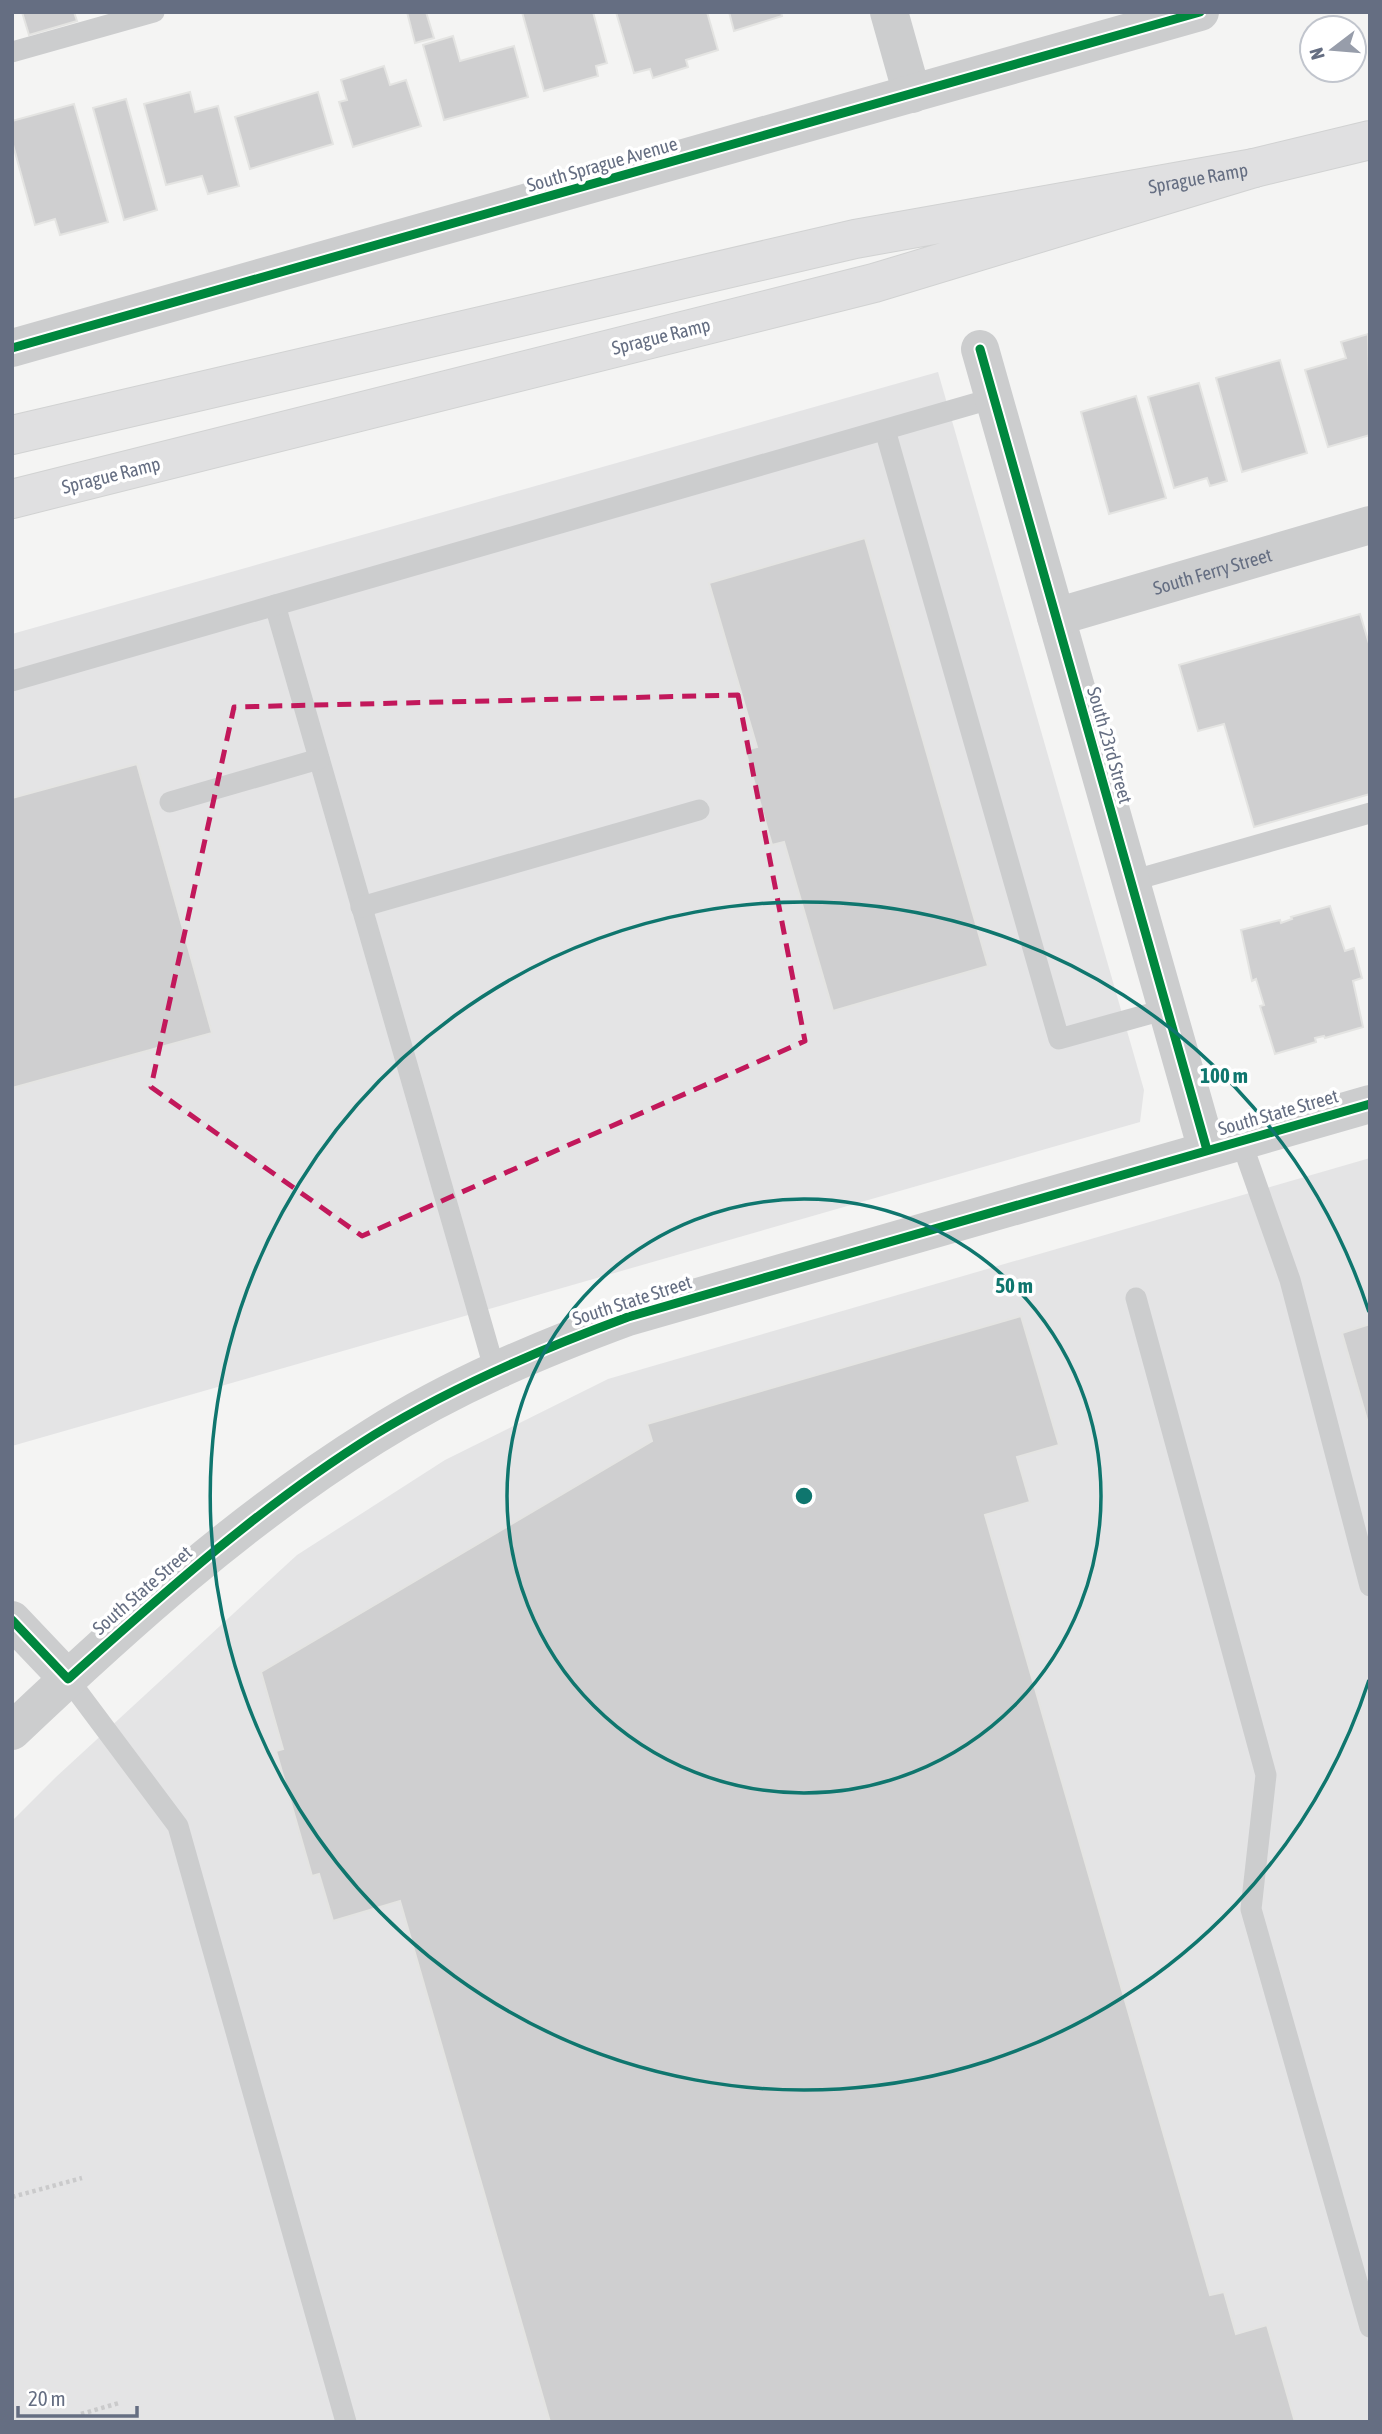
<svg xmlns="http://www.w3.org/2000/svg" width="1382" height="2434" viewBox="0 0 1382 2434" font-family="'Asap Condensed',sans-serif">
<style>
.built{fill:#e4e4e5}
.building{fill:#cfcfd0;stroke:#e4e4e2;stroke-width:2}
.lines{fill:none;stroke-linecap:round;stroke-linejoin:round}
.trunk-casing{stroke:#d1d2d2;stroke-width:40}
.motorway-casing{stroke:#d1d2d2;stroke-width:40}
.path{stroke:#cacacb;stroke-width:4.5;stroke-dasharray:3.5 3.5;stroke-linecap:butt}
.service{stroke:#cccdce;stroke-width:21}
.minor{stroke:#cccdce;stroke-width:38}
.tertiary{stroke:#cccdce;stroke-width:38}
.trunk{stroke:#e0e0e1;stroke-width:38}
.motorway{stroke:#e0e0e1;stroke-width:38}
.cycleway-casing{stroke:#fff;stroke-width:13}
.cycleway{stroke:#00873e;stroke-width:9}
.marked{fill:none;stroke:#c2185b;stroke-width:5;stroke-dasharray:14 9;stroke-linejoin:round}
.ring{fill:none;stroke:#0f766e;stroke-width:3.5}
.labels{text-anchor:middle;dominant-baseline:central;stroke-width:7;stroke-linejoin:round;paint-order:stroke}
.street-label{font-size:19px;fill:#656e82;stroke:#fff}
.centre{fill:#0f766e;stroke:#fff;stroke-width:3.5}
.ring-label{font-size:21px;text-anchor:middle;font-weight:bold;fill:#0f766e;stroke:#fff;stroke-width:7;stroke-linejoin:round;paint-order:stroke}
</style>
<rect width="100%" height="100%" fill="#f4f4f3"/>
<!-- built -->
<g class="built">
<polygon points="938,372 1144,1090 1140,1122 12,1446 12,634"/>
<polygon points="1370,1158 1370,2422 12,2422 12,1821 56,1777 297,1555 445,1460 608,1379"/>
</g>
<!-- building -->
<g class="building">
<polygon points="22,12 74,12 77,21 29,35"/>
<polygon points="407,12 426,12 434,38 415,43"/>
<polygon points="522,12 593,12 607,63 596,66 598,76 544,91"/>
<polygon points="616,12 707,12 718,50 686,60 688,67 653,78 650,69 634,73"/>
<polygon points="729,12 781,12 782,16 734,31"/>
<polygon points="453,36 460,61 514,46 528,97 444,120 423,45"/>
<polygon points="384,66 390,85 406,80 421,126 353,147 339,102 347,100 341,80"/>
<polygon points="190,92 195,112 218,106 239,186 208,194 202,176 166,185 144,104"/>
<polygon points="318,92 333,144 250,169 235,117"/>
<polygon points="126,99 157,210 124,220 93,108"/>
<polygon points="74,104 108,222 60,235 55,219 35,225 12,141 12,121"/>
<polygon points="1368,334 1370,435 1328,447 1305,370 1346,358 1341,342"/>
<polygon points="1280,360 1307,453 1242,472 1216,378"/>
<polygon points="1199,383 1227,481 1210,486 1207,478 1174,488 1148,397"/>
<polygon points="1136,396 1166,498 1109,514 1081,412"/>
<polygon points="865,538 988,966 833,1011 784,842 772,845 745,750 757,747 709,583"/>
<polygon points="1360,614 1370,647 1370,794 1254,827 1224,724 1198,731 1179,665"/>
<polygon points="137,764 212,1033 12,1088 12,798"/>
<polygon points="1330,906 1345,951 1354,948 1362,978 1353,981 1363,1027 1325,1038 1324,1036 1315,1038 1316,1042 1275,1054 1260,1006 1264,1005 1256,979 1252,981 1241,930 1280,920 1281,923 1292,919 1291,917"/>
<polygon points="1021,1316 1059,1445 1017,1457 1030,1502 985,1515 1210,2295 1224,2292 1236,2334 1267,2325 1295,2422 550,2422 400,1901 333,1921 319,1874 312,1876 276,1751 283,1749 261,1672 652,1441 647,1424"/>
<polygon points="1370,1324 1370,1430 1342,1333"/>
</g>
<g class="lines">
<defs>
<g id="trunk">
<path id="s2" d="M12,435L855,239L1254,168L874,283L12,499"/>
</g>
<polyline id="motorway" points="1254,168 1370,140"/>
</defs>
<!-- trunk casing -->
<use href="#trunk" class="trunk-casing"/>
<!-- motorway casing -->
<use href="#motorway" class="motorway-casing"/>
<!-- path -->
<g class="path">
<polyline points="12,2197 82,2178"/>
<polyline points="81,2414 119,2403"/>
</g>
<!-- service -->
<g class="service">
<polyline points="12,52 154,12"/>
<polyline points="885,430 1059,1039 1167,1009"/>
<polyline points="275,605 495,1371"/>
<polyline points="12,681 994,398"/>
<polyline points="170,802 319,759"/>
<polyline points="1131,881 1370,813"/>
<polyline points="361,907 699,810"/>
<polyline points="1241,1141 1290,1280 1370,1586"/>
<polyline points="1136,1298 1266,1775 1251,1909 1370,2327"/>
<polyline points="68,1679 178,1826 346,2422"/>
</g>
<!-- minor -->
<g class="minor">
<polyline points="889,12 912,94"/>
<polyline points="12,348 1200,12"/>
<polyline points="980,349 1207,1150"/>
<path id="s1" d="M1056,617L1370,525"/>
<polyline points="12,1620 68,1679"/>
</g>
<!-- tertiary -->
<path class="tertiary" d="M12,1731C125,1624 241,1519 374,1436C453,1386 541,1349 628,1317L1370,1104"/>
<!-- trunk -->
<use href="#trunk" class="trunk"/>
<!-- motorway -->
<use href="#motorway" class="motorway"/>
<defs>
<g id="cycleway">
<polyline points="12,348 1200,12"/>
<polyline points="980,349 1207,1150"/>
<path d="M12,1620L68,1679C165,1592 263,1504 374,1435C454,1386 541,1349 628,1317L1370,1104"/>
</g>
</defs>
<!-- cycleway casing -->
<use href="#cycleway" class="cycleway-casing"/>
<!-- cycleway -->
<use href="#cycleway" class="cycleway"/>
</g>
<!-- marked area -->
<path class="marked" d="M738,695L805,1041L362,1236L151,1087L234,707Z"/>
<!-- distance rings -->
<g class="ring">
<circle cx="804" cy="1496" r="297"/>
<path d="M1369 1680A594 594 0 1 1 1369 1312"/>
</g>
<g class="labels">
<!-- street labels -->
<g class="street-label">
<text transform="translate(602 164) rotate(-16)">South Sprague Avenue</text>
<text stroke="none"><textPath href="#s2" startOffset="1214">Sprague Ramp</textPath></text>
<text transform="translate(661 336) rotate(-14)">Sprague Ramp</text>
<text transform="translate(111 475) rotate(-14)">Sprague Ramp</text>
<text stroke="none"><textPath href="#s1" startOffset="163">South Ferry Street</textPath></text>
<text transform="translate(1110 745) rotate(74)">South 23rd Street</text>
<text transform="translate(1278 1112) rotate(-16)">South State Street</text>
<text transform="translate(632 1300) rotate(-18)">South State Street</text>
<text transform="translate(142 1590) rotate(-41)">South State Street</text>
</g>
</g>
<circle cx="804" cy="1496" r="10" class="centre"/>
<g class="ring-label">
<text x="1224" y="1083">100 m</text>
<text x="1014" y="1293">50 m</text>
</g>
<!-- border -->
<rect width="1382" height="2434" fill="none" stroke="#656e82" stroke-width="28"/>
<!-- north arrow -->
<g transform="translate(1333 49) rotate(254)"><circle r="33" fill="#ffffff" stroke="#c1c5cd" stroke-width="2"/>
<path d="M0-5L12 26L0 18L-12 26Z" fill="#979daa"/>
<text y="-10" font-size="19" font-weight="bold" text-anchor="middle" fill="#656e82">N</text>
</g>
<!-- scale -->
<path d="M18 2406v10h119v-10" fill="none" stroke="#656e82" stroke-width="3.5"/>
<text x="28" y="2406" font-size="21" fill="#656e82" stroke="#ffffff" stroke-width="5" paint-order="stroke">20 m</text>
</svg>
